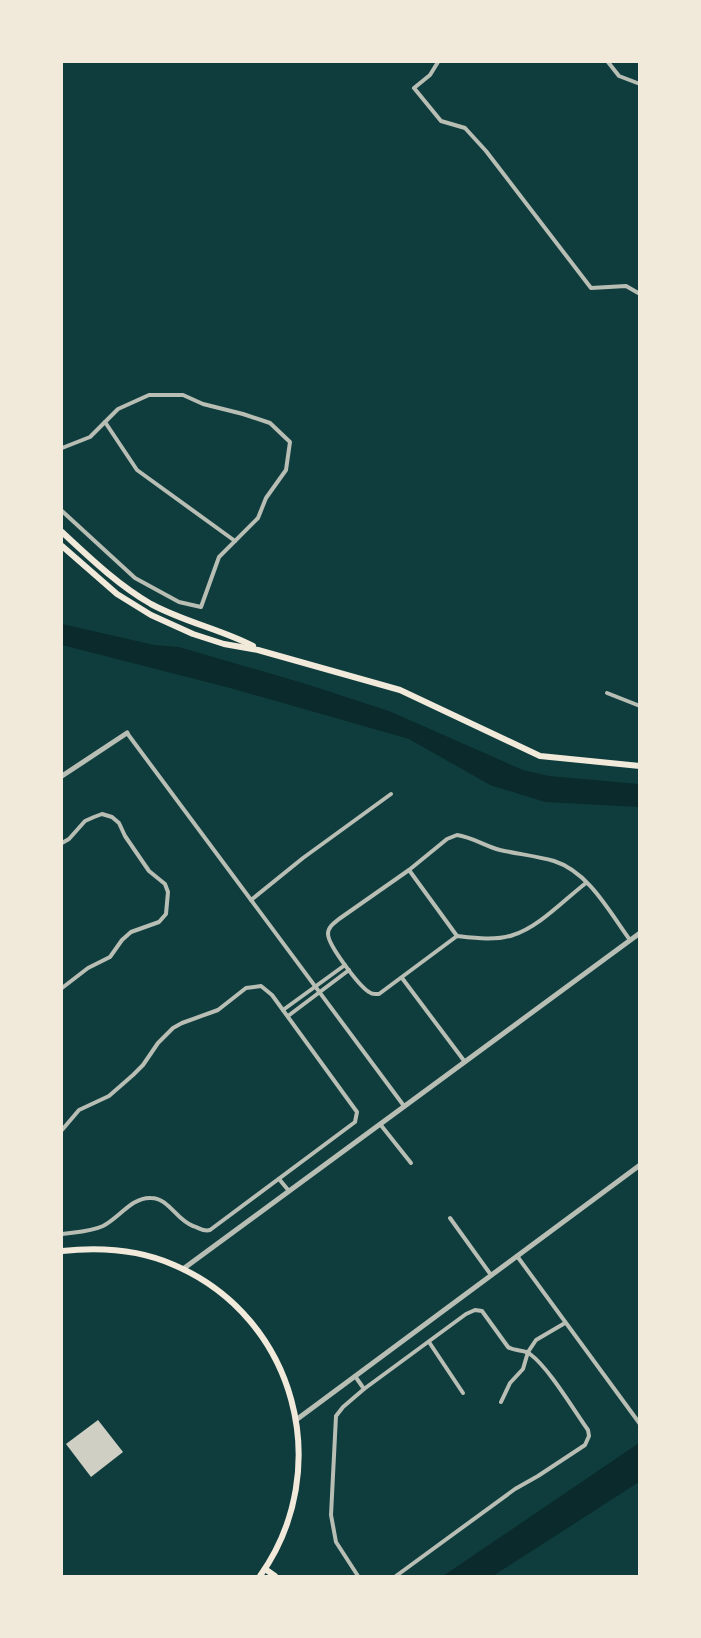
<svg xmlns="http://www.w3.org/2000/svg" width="701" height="1638" viewBox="0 0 701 1638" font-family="'Archivo Narrow',sans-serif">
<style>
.water{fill:#0a2a2b}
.building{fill:#cfcfc3}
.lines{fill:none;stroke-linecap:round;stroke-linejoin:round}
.minor{stroke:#b8beb3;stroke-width:4}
.tertiary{stroke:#b8beb3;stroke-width:5}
.secondary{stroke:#f1e9da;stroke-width:6}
</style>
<rect width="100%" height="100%" fill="#0f3d3e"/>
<!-- water -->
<g class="water">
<polygon points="62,624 154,645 179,647 306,684 389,711 523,770 549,776 639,784 639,807 545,802 490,785 409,739 230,688 62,645"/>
<polygon points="639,1443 639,1482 493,1576 443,1576"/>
</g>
<!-- building -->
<polygon class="building" points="98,1420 123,1452 91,1477 66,1444"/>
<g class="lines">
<!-- minor -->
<g class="minor">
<polyline points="438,62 430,75 414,88 441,121 465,128 486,151 591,288 626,286 640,294"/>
<polyline points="608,62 619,76 640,84"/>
<polyline points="105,422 137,470 235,541"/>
<polyline points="62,448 90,437 118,409 149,395 183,395 203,404 243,414 270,423 290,442 286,470 266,498 258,518 219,557 201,607 179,602 135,578 62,511"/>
<polyline points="607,693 640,706"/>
<polyline points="127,733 404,1106"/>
<polyline points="62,843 69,839 85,821 94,817 102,814 112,817 119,823 125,836 149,871 165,884 168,892 166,914 159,922 131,932 122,940 110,957 88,968 62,988"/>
<polyline points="409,870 457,936"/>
<path d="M586,883C565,899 538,928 513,935C496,941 474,938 457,936L379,994C374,994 373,995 369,992C359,986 328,945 328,934C328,927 334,923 339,919L409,870L447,839L457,835C472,837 485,846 500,850C518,854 537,856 554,861C589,872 610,913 630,940"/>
<polyline points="251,900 303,858 391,794"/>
<polyline points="402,978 465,1062"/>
<polyline points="283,1010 345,965"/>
<polyline points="288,1016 349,970"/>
<polyline points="380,1124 411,1163"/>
<path d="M62,1130L79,1110L109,1096L133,1075L143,1065L158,1043L173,1028L182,1023L218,1010L246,988L261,986L272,995L357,1112L355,1122L210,1230C203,1232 200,1228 193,1226C176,1220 169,1198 151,1198C132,1197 119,1218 103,1226C90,1232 76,1232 62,1234"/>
<polyline points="279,1179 289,1191"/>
<polyline points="450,1218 491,1275"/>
<polyline points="517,1256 640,1424"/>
<polyline points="429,1342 463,1393"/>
<polyline points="355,1376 364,1389"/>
<polyline points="501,1402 510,1383 523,1369 528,1352 536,1340 565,1323"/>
<path d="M358,1576L336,1542L331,1515L336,1416L343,1407L364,1389L466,1314L475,1310L482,1311L508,1347C515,1352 524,1349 530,1354C549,1368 573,1409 588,1430L589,1436L585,1445L538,1476L515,1489L396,1576"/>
</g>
<!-- tertiary -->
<g class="tertiary">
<polyline points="62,776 127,733"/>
<polyline points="183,1269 640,933"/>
<polyline points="296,1420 640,1165"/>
</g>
<!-- secondary -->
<g class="secondary">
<path d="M62,532C90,558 118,585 151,604C184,622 220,629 253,646"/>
<polyline points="62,546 117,594 151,615 193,634 224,644 258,650 400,690 540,756 640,766"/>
<path d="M62,1251C100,1247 138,1249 174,1265C296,1317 336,1469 260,1576"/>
<polyline points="265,1569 275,1576"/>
</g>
</g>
<!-- border -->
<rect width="701" height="1638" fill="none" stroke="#f1e9da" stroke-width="126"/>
</svg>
